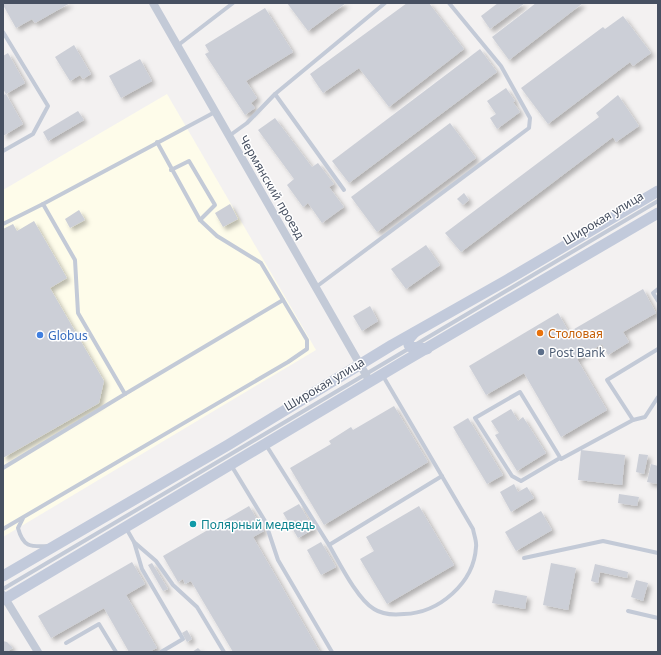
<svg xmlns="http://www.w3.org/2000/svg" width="661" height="655" viewBox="0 0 661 655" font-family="'Noto Sans',sans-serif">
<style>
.commercial{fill:#fefcea}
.building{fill:#cccfd7;filter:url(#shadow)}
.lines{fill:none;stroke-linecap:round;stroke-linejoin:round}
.service{stroke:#c3cad7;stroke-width:4}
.minor{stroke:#c3cad7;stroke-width:8}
.secondary{stroke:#c2cadb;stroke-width:11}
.food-dot{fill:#e8710a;stroke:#fff;stroke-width:1.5}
.shop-dot{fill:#3f7fe0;stroke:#fff;stroke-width:1.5}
.service-dot{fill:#5c6f8a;stroke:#fff;stroke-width:1.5}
.culture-dot{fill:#0f9aa8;stroke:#fff;stroke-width:1.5}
.labels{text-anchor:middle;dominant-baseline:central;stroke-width:3;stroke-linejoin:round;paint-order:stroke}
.street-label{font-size:12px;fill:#475061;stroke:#fff}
.food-label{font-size:12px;fill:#c56008;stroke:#fff;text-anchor:start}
.shop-label{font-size:12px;fill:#366cbe;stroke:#fff;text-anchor:start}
.service-label{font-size:12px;fill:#4e5e75;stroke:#fff;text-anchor:start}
.culture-label{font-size:12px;fill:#0d838f;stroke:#fff;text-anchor:start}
</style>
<defs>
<filter id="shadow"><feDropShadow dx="3.5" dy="3.5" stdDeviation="2" flood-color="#0004"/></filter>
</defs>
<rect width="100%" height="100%" fill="#f3f1f1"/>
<!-- commercial -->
<polygon class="commercial" points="167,94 316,350 3,537 3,190"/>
<!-- building -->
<g class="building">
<polygon points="3,3 70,3 35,23 32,19 16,28 3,5"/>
<polygon points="287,3 346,3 308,31"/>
<polygon points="407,3 429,3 464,49 389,107 359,68 323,93 310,74"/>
<polygon points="498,3 525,3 490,29 481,16"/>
<polygon points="536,3 583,3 509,60 492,37"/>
<polygon points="265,8 293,52 246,81 257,98 251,103 255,108 245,115 205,54 209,52 205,45"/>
<polygon points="623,16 651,53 633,66 630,62 548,124 521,88 603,27 605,29"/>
<polygon points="74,45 91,74 83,79 80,75 70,81 55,57"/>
<polygon points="480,49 497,72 349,183 332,161"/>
<polygon points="8,53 25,83 6,94 3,89 3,56"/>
<polygon points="140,59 152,81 121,98 109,76"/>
<polygon points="506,88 515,101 513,102 520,112 497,129 490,118 496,114 487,101"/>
<polygon points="6,94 23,124 3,136 3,95"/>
<polygon points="618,95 639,126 616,142 613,137 461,252 445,233 599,117 596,113"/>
<polygon points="78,111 84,120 48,141 43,132"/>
<polygon points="275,118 312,167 318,163 334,184 329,187 344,207 322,223 308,203 303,207 287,185 294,179 258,130"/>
<polygon points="450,123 476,158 377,232 351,197"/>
<polygon points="464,193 469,200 463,205 457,199"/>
<polygon points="230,204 238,219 223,227 215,213"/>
<polygon points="79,210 85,220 70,228 65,219"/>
<polygon points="34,221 67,278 50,288 104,381 99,403 3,458 3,229 13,224 17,231"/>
<polygon points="426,245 440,265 406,289 391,269"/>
<polygon points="643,289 656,313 623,332 629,342 608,355 602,344 577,359 607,410 561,437 524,373 486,395 469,366 558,313 569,332"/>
<polygon points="370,306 378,321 362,331 353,316"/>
<polygon points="394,406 428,462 324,525 290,468 331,444 329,441 351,427 353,430"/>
<polygon points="511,409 518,421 523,417 546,453 517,471 495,435 499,433 491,421"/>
<polygon points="468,418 503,475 487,484 453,427"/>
<polygon points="581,450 625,455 622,485 578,480"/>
<polygon points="639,454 648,455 644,474 636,472"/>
<polygon points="651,464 658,466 658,484 647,482"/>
<polygon points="514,484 518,492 527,487 534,498 511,512 500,492"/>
<polygon points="619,494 639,497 637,506 618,503"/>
<polygon points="299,504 314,529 298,538 283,513"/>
<polygon points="249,506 264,531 253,537 320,652 233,652 191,581 185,584 183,579 178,582 163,556"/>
<polygon points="419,506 454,565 387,604 360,559 374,551 366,537"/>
<polygon points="541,511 552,530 516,551 505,532"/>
<polygon points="321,542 336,567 321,575 307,550"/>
<polygon points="132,562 145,584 126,595 157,648 149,652 129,652 104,608 51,638 38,616"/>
<polygon points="152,563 168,589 163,591 148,565"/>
<polygon points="551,563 576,568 568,610 543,605"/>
<polygon points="595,564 628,572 627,578 600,572 598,583 591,581"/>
<polygon points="636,580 648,583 643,601 631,597"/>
<polygon points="495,590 527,596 525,609 492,603"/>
<polygon points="187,630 192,639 187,642 182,633"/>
<polygon points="3,641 7,642 13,648 6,652 3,652"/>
<polygon points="198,648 202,652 192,652"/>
</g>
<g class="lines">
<!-- service -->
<g class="service">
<polyline points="3,32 48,106 33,134 3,151"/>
<polyline points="177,46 233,3"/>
<polyline points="275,94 344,190"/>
<polyline points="229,136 247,123 275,94 385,3"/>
<polyline points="171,170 189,161 215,205 200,220"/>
<polyline points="3,224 43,204"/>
<polyline points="316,287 529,128 530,118 501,66 449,3"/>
<polyline points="658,289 653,293 658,301"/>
<polyline points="125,394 283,300"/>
<polyline points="633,420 607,380 658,349"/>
<polyline points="266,445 329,545 442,476"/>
<polyline points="560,458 521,481 512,476 475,418 520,392 561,459 633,420 645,417 658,397"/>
<polyline points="231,465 265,521 278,560 332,652"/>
<polyline points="3,468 125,394 78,313 75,260 43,204 215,112"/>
<path d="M23,518L18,528C23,547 30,547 48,546"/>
<polyline points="126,528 134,542 156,561 173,585 197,607 224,652"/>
<polyline points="3,529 288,362 307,349 307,340 261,263 217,236 200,220 157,142"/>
<polyline points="134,542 142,569 183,639 161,652"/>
<path d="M329,545C339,562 357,599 374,609C383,615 394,615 404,614C439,613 474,583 476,547C477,542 474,535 473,529L383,376"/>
<polyline points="524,558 603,541 658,553"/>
<polyline points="3,589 658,201"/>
<polyline points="628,611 658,618"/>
<polyline points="66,643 99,624 116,652"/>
</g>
<!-- minor -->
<g class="minor">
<polyline points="153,3 370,382"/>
<polyline points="3,595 38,652"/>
</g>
<!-- secondary -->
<g class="secondary">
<polyline points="414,333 408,340 409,345 411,347 427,349"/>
<polyline points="3,576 228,445 392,345 507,280 658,191"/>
<polyline points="3,600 403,362 658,213"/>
</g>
</g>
<!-- markers -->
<circle class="food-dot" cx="540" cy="333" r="4"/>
<circle class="shop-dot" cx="40" cy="335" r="4"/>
<circle class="service-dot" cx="541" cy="352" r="4"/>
<circle class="culture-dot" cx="193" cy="524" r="4"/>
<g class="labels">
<!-- street labels -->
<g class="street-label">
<text transform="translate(272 187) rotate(60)">Чермянский проезд</text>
<text transform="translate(603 218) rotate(-31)">Широкая улица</text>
<text transform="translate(324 384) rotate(-31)">Широкая улица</text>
</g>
<!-- food labels -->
<g class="food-label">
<text x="548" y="333">Столовая</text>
</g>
<!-- shop labels -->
<g class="shop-label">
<text x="48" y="335">Globus</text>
</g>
<!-- service labels -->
<g class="service-label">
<text x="549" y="352">Post Bank</text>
</g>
<!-- culture labels -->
<g class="culture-label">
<text x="201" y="524">Полярный медведь</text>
</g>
</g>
<!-- border -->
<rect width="661" height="655" fill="none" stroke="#475061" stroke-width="8"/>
</svg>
